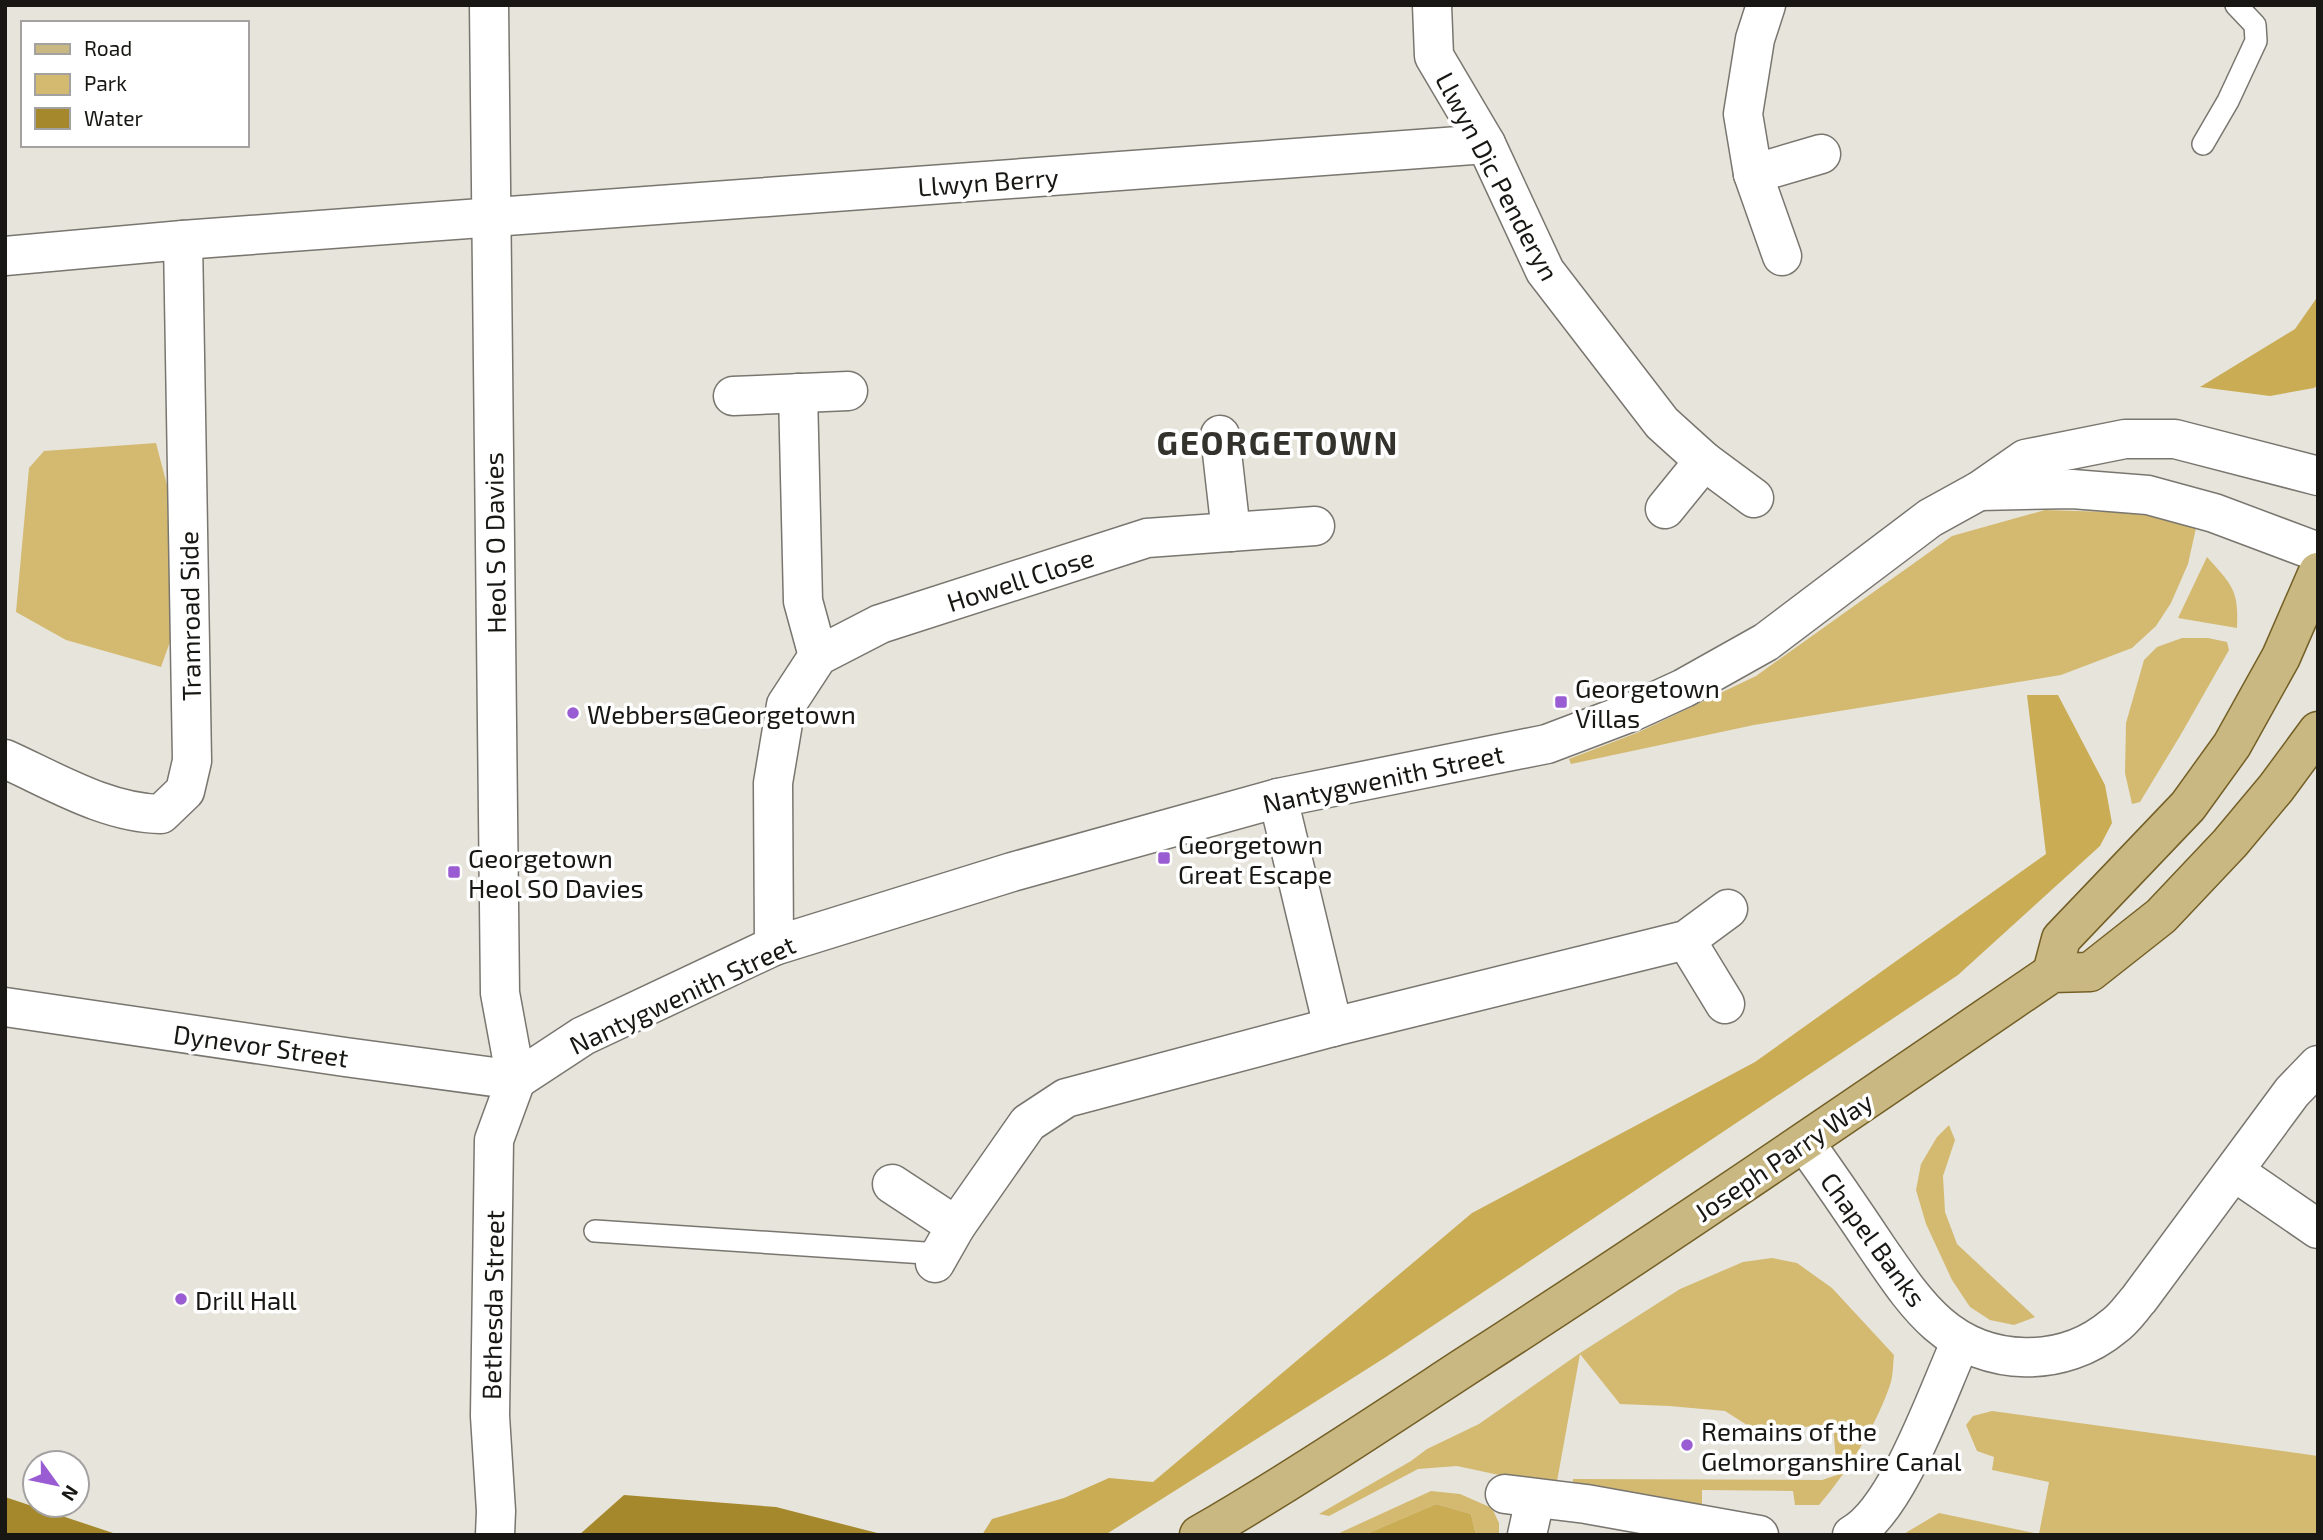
<svg xmlns="http://www.w3.org/2000/svg" width="2323" height="1540" viewBox="0 0 2323 1540" font-family="'Exo 2',sans-serif">
<style>
.green{fill:#d4ba70}
.forest{fill:#caac54}
.water{fill:#a6882c}
.lines{fill:none;stroke-linecap:round;stroke-linejoin:round}
.service-casing{stroke:#79766f;stroke-width:24}
.minor-casing{stroke:#79766f;stroke-width:41}
.primary-casing{stroke:#746026;stroke-width:41}
.service{stroke:#fff;stroke-width:21}
.minor{stroke:#fff;stroke-width:38}
.primary{stroke:#c9b882;stroke-width:38}
.poi-dot{fill:#995cd3;stroke:#fff;stroke-width:2.5}
.labels{text-anchor:middle;dominant-baseline:central;stroke-width:7;stroke-linejoin:round;paint-order:stroke}
.street-label{font-size:26px;fill:#181714;stroke:#fff}
.poi-label{font-size:26px;fill:#181714;stroke:#fff;text-anchor:start}
.district-label{font-size:33px;font-weight:bold;letter-spacing:2px;fill:#34322c;stroke:#fff}
</style>
<rect width="100%" height="100%" fill="#e7e4dc"/>
<!-- green -->
<g class="green">
<polygon points="156,443 167,485 171,639 161,667 66,640 16,612 29,468 44,451"/>
<polygon points="2045,510 2144,513 2196,528 2188,564 2171,603 2156,626 2132,648 2061,675 1754,725 1571,764 1569,759 1639,732 1756,676 1952,536"/>
<path d="M2207,557C2232,585 2239,590 2237,628L2178,618Z"/>
<polygon points="2182,638 2208,638 2227,642 2229,650 2180,736 2140,802 2132,804 2125,773 2126,723 2144,660 2157,647"/>
<polygon points="1949,1125 1955,1140 1943,1176 1945,1212 1957,1244 2035,1317 2014,1325 1990,1320 1970,1307 1952,1280 1926,1224 1916,1190 1921,1164 1937,1137"/>
<path d="M1772,1258L1797,1263L1832,1288L1894,1355C1893,1364 1893,1374 1891,1382C1878,1423 1847,1473 1819,1505H1795L1793,1491L1702,1490V1510L1572,1489L1573,1479L1822,1480L1837,1475L1833,1424L1758,1432L1725,1411L1669,1406L1620,1404L1580,1354L1556,1487L1457,1466L1418,1469L1329,1516L1319,1514L1411,1461L1427,1449L1479,1424L1580,1353L1680,1289L1743,1262Z"/>
<polygon points="1992,1411 2318,1456 2318,1535 1902,1535 1939,1513 2039,1534 2049,1482 1992,1470 1994,1457 1977,1451 1966,1425 1973,1416"/>
<polygon points="1431,1491 1460,1494 1492,1508 1499,1523 1499,1535 1476,1535 1471,1514 1436,1504 1364,1535 1335,1535"/>
</g>
<!-- forest -->
<g class="forest">
<polygon points="2318,296 2318,385 2314,388 2270,396 2200,387 2295,329"/>
<polygon points="2027,695 2058,695 2105,785 2112,823 2100,846 1958,975 1386,1357 1105,1535 982,1535 992,1519 1064,1498 1109,1478 1153,1482 1472,1213 1755,1062 2046,854"/>
<polygon points="1436,1504 1471,1514 1476,1535 1364,1535"/>
</g>
<!-- water -->
<g class="water">
<polygon points="624,1495 776,1507 885,1535 579,1535"/>
<polygon points="5,1497 119,1535 5,1535"/>
</g>
<g class="lines">
<defs>
<g id="service">
<polyline points="2203,144 2228,101 2256,41 2255,25 2236,5"/>
<polyline points="595,1231 940,1254"/>
</g>
<g id="minor">
<polyline points="489,5 500,993 516,1080"/>
<polyline points="1432,5 1434,56 1486,144 1545,271 1662,423 1704,461 1754,498"/>
<polyline points="1766,5 1755,39 1743,114 1753,174 1782,256"/>
<polyline points="1753,174 1821,154"/>
<polyline points="5,256 183,240 1486,144"/>
<polyline points="798,393 803,601 818,656"/>
<polyline points="733,396 848,391"/>
<polyline points="1220,435 1231,532"/>
<polyline points="1979,491 2072,489 2148,495 2214,513 2318,552"/>
<polyline points="1665,509 1704,461"/>
<path d="M5,759C54,781 106,813 161,814L185,791L192,761L183,240"/>
<polyline points="1278,798 1333,1027"/>
<polyline points="1686,940 1725,1004"/>
<polyline points="774,946 773,783 786,705 818,656 880,624 1147,538 1315,526"/>
<polyline points="5,1007 345,1057 516,1080"/>
<polyline points="516,1080 583,1036 774,946 1012,872 1278,798 1547,744 1634,711 1684,688 1766,642 1930,518 1979,491 2025,459 2125,439 2175,439 2318,476"/>
<path d="M1805,1143C1830,1178 1854,1213 1878,1249C1896,1275 1914,1303 1938,1324C1987,1367 2063,1369 2114,1326C2124,1319 2131,1308 2139,1299L2292,1092L2318,1065"/>
<polyline points="2235,1172 2318,1229"/>
<polyline points="892,1184 956,1226"/>
<polyline points="935,1263 956,1226 1028,1123 1066,1098 1333,1027 1686,940 1728,909"/>
<polyline points="1505,1494 1586,1504 1759,1535"/>
<polyline points="495,1535 496,1511 490,1416 494,1140 516,1080"/>
<polyline points="1527,1535 1535,1499"/>
<path d="M1852,1535C1898,1510 1938,1391 1961,1341"/>
</g>
<g id="primary">
<polyline points="2052,973 2061,939 2188,806 2232,745 2281,657 2318,572"/>
<path d="M1199,1535C1289,1483 1376,1425 1463,1368C1662,1240 1857,1106 2052,973L2090,972L2161,916L2230,843L2276,788L2318,731"/>
</g>
</defs>
<!-- service casing -->
<use href="#service" class="service-casing"/>
<!-- minor casing -->
<use href="#minor" class="minor-casing"/>
<!-- primary casing -->
<use href="#primary" class="primary-casing"/>
<!-- service -->
<use href="#service" class="service"/>
<!-- minor -->
<use href="#minor" class="minor"/>
<!-- primary -->
<use href="#primary" class="primary"/>
</g>
<!-- markers -->
<g class="poi-dot">
<rect x="1554" y="695" width="14" height="14" rx="3.5"/>
<circle cx="573" cy="713" r="7"/>
<rect x="1157" y="851" width="14" height="14" rx="3.5"/>
<rect x="447" y="865" width="14" height="14" rx="3.5"/>
<circle cx="181" cy="1299" r="7"/>
<circle cx="1687" cy="1445" r="7"/>
</g>
<g class="labels">
<!-- street labels -->
<g class="street-label">
<text transform="translate(1498 176) rotate(62)">Llwyn Dic Penderyn</text>
<text transform="translate(988 181) rotate(-4)">Llwyn Berry</text>
<text transform="translate(494 543) rotate(-91)">Heol S O Davies</text>
<text transform="translate(1020 579) rotate(-18)">Howell Close</text>
<text transform="translate(189 616) rotate(-91)">Tramroad Side</text>
<text transform="translate(1383 778) rotate(-12)">Nantygwenith Street</text>
<text transform="translate(682 994) rotate(-25)">Nantygwenith Street</text>
<text transform="translate(261 1045) rotate(8)">Dynevor Street</text>
<text transform="translate(1783 1156) rotate(-34)">Joseph Parry Way</text>
<text transform="translate(1874 1239) rotate(54)">Chapel Banks</text>
<text transform="translate(492 1305) rotate(-89)">Bethesda Street</text>
</g>
<!-- poi labels -->
<g class="poi-label">
<text x="1575" y="687">Georgetown<tspan x="1575" dy="30">Villas</tspan></text>
<text x="587" y="713">Webbers@Georgetown</text>
<text x="1178" y="843">Georgetown<tspan x="1178" dy="30">Great Escape</tspan></text>
<text x="468" y="857">Georgetown<tspan x="468" dy="30">Heol SO Davies</tspan></text>
<text x="195" y="1299">Drill Hall</text>
<text x="1701" y="1430">Remains of the<tspan x="1701" dy="30">Gelmorganshire Canal</tspan></text>
</g>
<!-- district labels -->
<g class="district-label">
<text x="1278" y="442">GEORGETOWN</text>
</g>
</g>
<!-- border -->
<rect width="2323" height="1540" fill="none" stroke="#181714" stroke-width="14"/>
<!-- legend -->
<rect x="21" y="21" width="228" height="126" fill="#ffffff" stroke="#a3a2a1" stroke-width="2"/>
<rect x="35" y="44" width="35" height="10" fill="#c9b882" stroke="#a3a2a1" stroke-width="2"/>
<text x="84" y="56" font-size="21" fill="#181714">Road</text>
<rect x="35" y="74" width="35" height="21" fill="#d4ba70" stroke="#a3a2a1" stroke-width="2"/>
<text x="84" y="91" font-size="21" fill="#181714">Park</text>
<rect x="35" y="108" width="35" height="21" fill="#a6882c" stroke="#a3a2a1" stroke-width="2"/>
<text x="84" y="126" font-size="21" fill="#181714">Water</text>
<!-- north arrow -->
<g transform="translate(56 1484) rotate(123)"><circle r="33" fill="#ffffff" stroke="#a3a2a1" stroke-width="2"/>
<path d="M0-5L12 26L0 18L-12 26Z" fill="#995cd3"/>
<text y="-10" font-size="19" font-weight="bold" text-anchor="middle" fill="#181714">N</text>
</g>
</svg>
